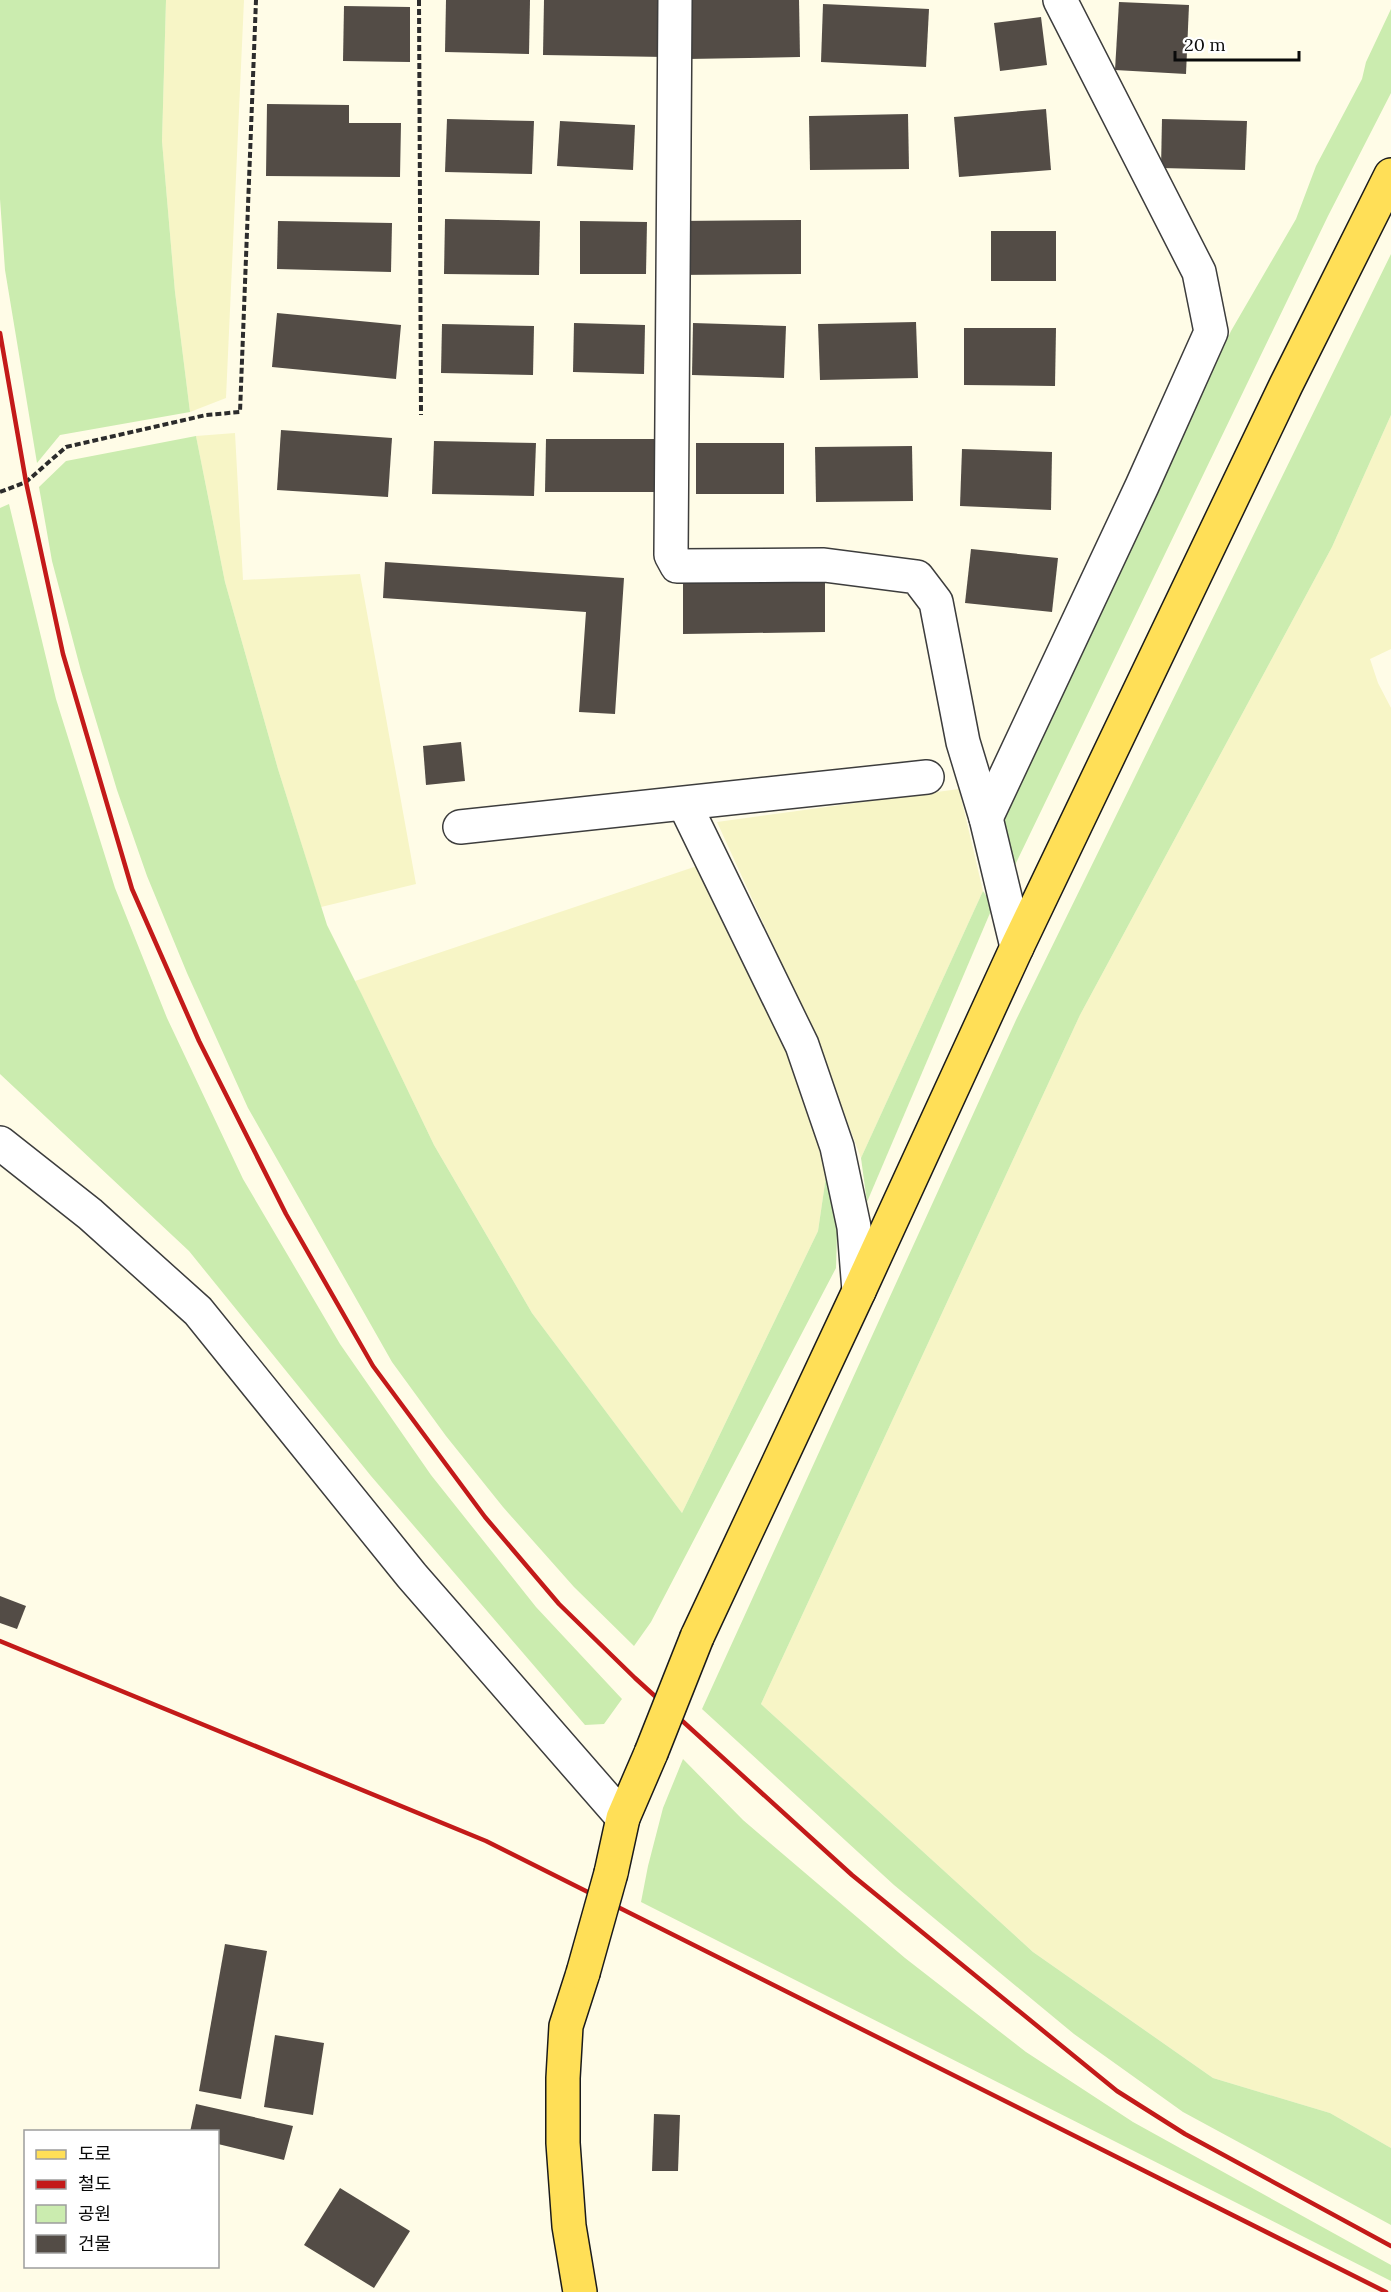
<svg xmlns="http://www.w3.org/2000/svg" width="1391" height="2292" viewBox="0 0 1391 2292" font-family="Lora,'Noto Sans KR',serif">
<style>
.farmland{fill:#f7f5c6}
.green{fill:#cbecaf}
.building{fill:#534c46}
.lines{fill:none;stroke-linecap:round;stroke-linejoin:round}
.street-casing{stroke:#3d3d3d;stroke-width:36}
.primary-casing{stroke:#1b1b1b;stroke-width:36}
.path{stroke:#2c2c2c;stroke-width:4;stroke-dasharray:6 3;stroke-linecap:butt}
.street{stroke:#fff;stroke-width:33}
.primary{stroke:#ffdf57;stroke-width:33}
.rail{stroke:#c31a19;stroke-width:4.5}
.primary-bridge-casing{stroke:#1b1b1b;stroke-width:36;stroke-linecap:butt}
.primary-bridge{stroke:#ffdf57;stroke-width:33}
</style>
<rect width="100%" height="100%" fill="#fffce7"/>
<!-- farmland -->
<g class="farmland">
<polygon points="166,0 244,0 226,398 190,412 175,292 162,141"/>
<polygon points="1391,415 1391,649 1370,659 1378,683 1391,708 1391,2148 1330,2113 1213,2078 1033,1952 761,1704 1080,1015 1332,547"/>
<polygon points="235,433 243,580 360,574 416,884 321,907 278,769 225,582 196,436"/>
<polygon points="959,789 983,891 861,1158 814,1034 717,822"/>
<polygon points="700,865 792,1051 829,1156 818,1231 682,1513 532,1313 434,1145 355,981"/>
</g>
<!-- green -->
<g class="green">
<polygon points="0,0 166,0 162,141 175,292 190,412 60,435 37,463 5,270 0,199"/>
<polygon points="1391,9 1391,93 1328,216 1015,865 998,817 1149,506 1231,331 1296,219 1316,166 1362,79 1366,62"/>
<polygon points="1391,254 1391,415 1332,547 1080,1015 761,1704 1033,1952 1213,2078 1330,2113 1391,2148 1391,2225 1183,2112 1074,2034 894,1885 702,1709 1016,1020"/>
<polygon points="196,436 225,582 278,769 327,925 362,995 434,1145 532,1313 682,1513 818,1231 829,1156 838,1199 836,1268 651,1622 634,1646 574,1587 503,1507 446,1436 392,1362 248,1108 187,973 147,876 117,790 81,671 52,561 39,487 66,461"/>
<polygon points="9,504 56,699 115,888 167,1018 243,1179 340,1344 431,1475 536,1607 622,1699 604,1724 585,1725 371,1476 189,1251 0,1074 0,508"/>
<polygon points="983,891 993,906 867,1202 861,1158"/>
<polygon points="683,1759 743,1820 905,1958 1026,2052 1133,2122 1391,2265 1391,2281 641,1902 648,1866 663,1808"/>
</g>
<!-- building -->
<g class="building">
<polygon points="446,0 530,0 529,54 445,52"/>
<polygon points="544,0 666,0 665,57 543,55"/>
<polygon points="686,0 799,0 800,57 687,59"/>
<polygon points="1119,2 1189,5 1186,74 1115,70"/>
<polygon points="823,4 929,9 926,67 821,62"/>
<polygon points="344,6 410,7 410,62 343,61"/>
<polygon points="1041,17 1047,65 1000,71 994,23"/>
<polygon points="267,104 349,105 349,123 401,123 400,177 266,176"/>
<polygon points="1046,109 1051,170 959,177 954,117"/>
<polygon points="908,114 909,169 810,170 809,116"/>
<polygon points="447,119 534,121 532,174 445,172"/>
<polygon points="1162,119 1247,121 1245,170 1161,168"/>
<polygon points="560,121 635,125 633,170 557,166"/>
<polygon points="445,219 540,221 539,275 444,274"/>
<polygon points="801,220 801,274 676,275 676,221"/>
<polygon points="278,221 392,223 391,272 277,269"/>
<polygon points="580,221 647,222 646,274 580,274"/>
<rect x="991" y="231" width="65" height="50"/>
<polygon points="277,313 401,325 396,379 272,367"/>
<polygon points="916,322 918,378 820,380 818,324"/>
<polygon points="574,323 645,325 644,374 573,372"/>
<polygon points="693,323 786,326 784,378 692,375"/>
<polygon points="442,324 534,326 533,375 441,373"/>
<polygon points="964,328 1056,328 1055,386 964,385"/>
<polygon points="281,430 392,438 388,497 277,490"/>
<polygon points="546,439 657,439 656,492 545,492"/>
<polygon points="434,441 536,443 534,496 432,494"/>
<rect x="696" y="443" width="88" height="51"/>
<polygon points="912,446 913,501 816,502 815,447"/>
<polygon points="962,449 1052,452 1051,510 960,506"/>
<polygon points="971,549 1058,558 1052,612 965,603"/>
<polygon points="385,562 624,578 615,714 579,712 586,612 383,598"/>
<polygon points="825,573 825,632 683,634 683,574"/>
<polygon points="461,742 465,781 426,785 423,746"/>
<polygon points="0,1596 26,1606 17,1629 0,1623"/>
<polygon points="225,1944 267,1951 241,2099 199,2091"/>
<polygon points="275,2035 324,2043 313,2115 264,2107"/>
<polygon points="196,2104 293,2126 284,2160 218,2144 218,2132 190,2132"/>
<polygon points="654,2114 680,2115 678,2171 652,2171"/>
<polygon points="340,2188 410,2231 374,2288 304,2245"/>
</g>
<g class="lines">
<defs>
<g id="street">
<polyline points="675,0 671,555 677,566 824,565 917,577 936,602 963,742 986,818 1017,947"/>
<polyline points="685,805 802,1045 837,1147 854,1227 859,1291"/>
<polyline points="986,818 1142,486 1211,332 1199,272 1060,0"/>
<polyline points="460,827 927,777"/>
<polyline points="0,1143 90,1214 198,1311 412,1576 623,1818"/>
</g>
<g id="primary">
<polyline points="697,1637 859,1291 1017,947 1286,385 1391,175"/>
<polyline points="611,1873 623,1818 651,1753"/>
<polyline points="580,2292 569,2226 563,2143 563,2078 566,2026 583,1973"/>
</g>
</defs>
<!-- street casing -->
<use href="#street" class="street-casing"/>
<!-- primary casing -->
<use href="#primary" class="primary-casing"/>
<!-- path -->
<g class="path">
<polyline points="419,0 421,415"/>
<polyline points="0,492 26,482 66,447 206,415 240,412 256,0"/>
</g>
<!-- street -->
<use href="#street" class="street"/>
<!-- primary -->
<use href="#primary" class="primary"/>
<!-- rail -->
<g class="rail">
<polyline points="0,333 26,482 63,654 132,889 199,1041 286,1214 373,1366 485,1517 559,1604 635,1678 852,1875 1117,2091 1185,2134 1391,2246"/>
<polyline points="0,1641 486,1841 1386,2292"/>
</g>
<defs>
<g id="primary-bridge">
<polyline points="651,1753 697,1637"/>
<polyline points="583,1973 611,1873"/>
</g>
</defs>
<!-- primary-bridge casing -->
<use href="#primary-bridge" class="primary-bridge-casing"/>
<!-- primary-bridge -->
<use href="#primary-bridge" class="primary-bridge"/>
</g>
<!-- legend -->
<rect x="24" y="2130" width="195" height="138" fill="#ffffff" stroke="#9d9d9d" stroke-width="1.5"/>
<rect x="36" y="2150" width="30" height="9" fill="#ffdf57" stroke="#9d9d9d" stroke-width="1.5"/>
<text x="78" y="2160" font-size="18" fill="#0a0a0a">도로</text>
<rect x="36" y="2180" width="30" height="9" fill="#c31a19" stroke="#9d9d9d" stroke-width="1.5"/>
<text x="78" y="2190" font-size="18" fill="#0a0a0a">철도</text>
<rect x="36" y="2205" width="30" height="18" fill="#cbecaf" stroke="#9d9d9d" stroke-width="1.5"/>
<text x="78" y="2220" font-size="18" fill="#0a0a0a">공원</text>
<rect x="36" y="2235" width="30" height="18" fill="#534c46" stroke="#9d9d9d" stroke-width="1.5"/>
<text x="78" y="2250" font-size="18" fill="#0a0a0a">건물</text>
<!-- scale -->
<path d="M1175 51v9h124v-9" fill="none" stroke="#0a0a0a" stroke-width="3"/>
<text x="1184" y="51" font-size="18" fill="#0a0a0a" stroke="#ffffff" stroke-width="4.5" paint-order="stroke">20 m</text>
</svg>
